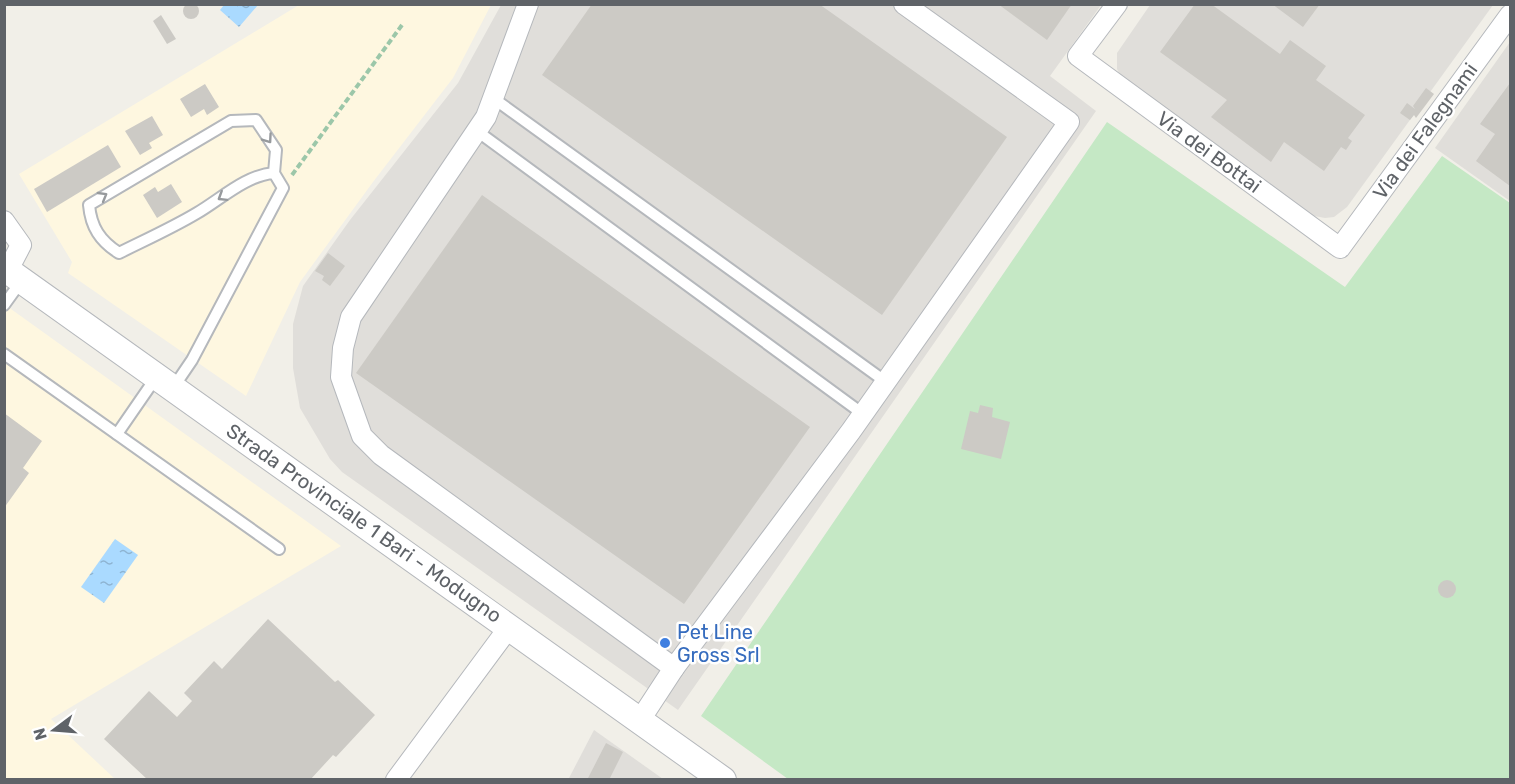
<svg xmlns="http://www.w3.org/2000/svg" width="1515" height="784" viewBox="0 0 1515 784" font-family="Rubik,sans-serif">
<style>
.commercial{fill:#fef7e0}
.industrial{fill:#e0deda}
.grass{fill:#c5e8c5}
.water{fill:url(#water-ripples)}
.building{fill:#cccac5}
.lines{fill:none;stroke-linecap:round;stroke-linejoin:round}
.service-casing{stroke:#b5b8bc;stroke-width:14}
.minor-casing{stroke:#b5b8bc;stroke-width:22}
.tertiary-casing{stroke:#b5b8bc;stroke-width:28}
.path{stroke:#9cc7a9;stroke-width:4;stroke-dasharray:6 3;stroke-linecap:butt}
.service{stroke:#fff;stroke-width:10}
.minor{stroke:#fff;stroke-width:20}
.tertiary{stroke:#fff;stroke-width:26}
.oneway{stroke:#979a9d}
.shop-dot{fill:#3f7fe0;stroke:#fff;stroke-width:2}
.labels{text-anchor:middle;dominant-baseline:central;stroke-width:5;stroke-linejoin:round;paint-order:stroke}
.street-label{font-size:20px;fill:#5f6368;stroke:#fff}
.shop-label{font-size:20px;fill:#366cbe;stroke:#fff;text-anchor:start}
</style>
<defs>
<pattern id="water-ripples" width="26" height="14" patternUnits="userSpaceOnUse" patternTransform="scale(1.5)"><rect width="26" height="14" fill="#aadaff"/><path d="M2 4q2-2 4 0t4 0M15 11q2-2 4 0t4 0" fill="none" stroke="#8eb4d2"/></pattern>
</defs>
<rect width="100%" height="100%" fill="#f1efe8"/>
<!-- commercial -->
<g class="commercial">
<polygon points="299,5 491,5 453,78 373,182 300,282 246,396 68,273 72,262 19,174"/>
<polygon points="4,304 341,546 51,719 115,779 5,779"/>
</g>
<!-- industrial -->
<g class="industrial">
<polygon points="501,5 1101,5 1050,76 1096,111 678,710 342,472 330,459 300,408 293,368 293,324 303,286 350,220 458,83"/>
<polygon points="1150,5 1493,5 1347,207 1334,217 1325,218 1309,215 1121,77 1117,69 1117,53"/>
<polygon points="1510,42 1510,201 1435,148"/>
<polygon points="594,730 663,779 568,780"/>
</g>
<!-- grass -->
<polygon class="grass" points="1107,122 1345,287 1442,156 1510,203 1510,779 788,779 701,716"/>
<!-- water -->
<g class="water">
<polygon points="224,5 224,4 258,5 239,27 220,10"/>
<polygon points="115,539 138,555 104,603 81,587"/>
</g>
<!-- building -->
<g class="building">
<circle cx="191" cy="11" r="8"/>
<polygon points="592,4 819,4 1007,137 882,315 542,75"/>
<polygon points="998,4 1072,4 1047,40"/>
<polygon points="1195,4 1211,4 1280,54 1290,40 1326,66 1316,80 1365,115 1348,138 1352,141 1346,150 1341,147 1324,171 1284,142 1271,162 1211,117 1227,100 1160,52"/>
<polygon points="1272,4 1320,4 1303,27"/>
<polygon points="161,15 176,39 167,44 153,21"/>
<polygon points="1510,83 1510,186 1476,161 1495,134 1480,124"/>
<polygon points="205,84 219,107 207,115 204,109 191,117 180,99"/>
<polygon points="1426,88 1434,94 1416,118 1414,115 1410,120 1400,113 1407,103 1415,109 1413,106"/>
<polygon points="152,116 163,135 149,143 152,148 140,155 125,131"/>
<polygon points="108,145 121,167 47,212 34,189"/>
<polygon points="171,184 182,202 157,218 143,195 155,187 158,192"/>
<polygon points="482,195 810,427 684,604 356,373"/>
<polygon points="328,253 345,266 330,286 322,280 324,276 315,271"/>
<polygon points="980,405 993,408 992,417 1010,422 1001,459 961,449 970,411 978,413"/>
<polygon points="4,413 42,441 23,468 29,473 4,508"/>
<circle cx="1447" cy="589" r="9"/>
<polygon points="268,619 335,682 338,680 375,715 336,757 333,755 310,780 148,780 104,739 149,691 177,717 192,701 184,693 214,661 222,669"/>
<polygon points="606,743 623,752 609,780 587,780"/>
</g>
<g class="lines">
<defs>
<g id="service">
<polyline points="493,98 886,382"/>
<polyline points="477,131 863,414"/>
<polyline points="4,305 22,280"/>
<polyline points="4,354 279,549"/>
<path d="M173,388L192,360L283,188L274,173L276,150L256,120L231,121L89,205C91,227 100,241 119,253C145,240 172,228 197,213C221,199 246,175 274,173"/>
<polyline points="117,434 157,376"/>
</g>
<g id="minor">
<polyline points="528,4 486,117 351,317 343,348 341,377 362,436 381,455 674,668"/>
<polyline points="1117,4 1078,56 1340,248 1510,15"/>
<polyline points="4,221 21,245 8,270"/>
<polyline points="640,720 674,668 851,431 1069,122 904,4"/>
<polyline points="396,780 510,626"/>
</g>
<polyline id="tertiary" points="4,268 723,780"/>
</defs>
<!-- service casing -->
<use href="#service" class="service-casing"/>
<!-- minor casing -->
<use href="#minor" class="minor-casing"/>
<!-- tertiary casing -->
<use href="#tertiary" class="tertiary-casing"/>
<!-- path -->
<polyline class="path" points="292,175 402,25"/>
<!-- service -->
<use href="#service" class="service"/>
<!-- minor -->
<use href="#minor" class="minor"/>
<!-- tertiary -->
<use href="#tertiary" class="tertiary"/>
</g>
<!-- one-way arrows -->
<defs><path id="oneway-chevron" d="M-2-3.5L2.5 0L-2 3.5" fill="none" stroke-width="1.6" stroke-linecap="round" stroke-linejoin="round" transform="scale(1.5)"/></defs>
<g class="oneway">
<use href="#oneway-chevron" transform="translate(268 139) rotate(55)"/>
<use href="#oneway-chevron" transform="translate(103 196) rotate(-30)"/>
<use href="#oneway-chevron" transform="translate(222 197) rotate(148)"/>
</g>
<!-- markers -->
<circle class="shop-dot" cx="665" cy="643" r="6"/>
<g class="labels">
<!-- street labels -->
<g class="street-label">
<text transform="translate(1425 131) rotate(-54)">Via dei Falegnami</text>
<text transform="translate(1209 152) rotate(36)">Via dei Bottai</text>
<text transform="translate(364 523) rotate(35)">Strada Provinciale 1 Bari - Modugno</text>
</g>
<!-- shop labels -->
<g class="shop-label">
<text x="677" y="632">Pet Line<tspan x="677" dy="23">Gross Srl</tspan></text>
</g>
</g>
<!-- border -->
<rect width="1515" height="784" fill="none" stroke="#5f6368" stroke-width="12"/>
<!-- north arrow -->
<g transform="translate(54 730) rotate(254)" stroke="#ffffff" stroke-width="4.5" paint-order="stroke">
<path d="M0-4.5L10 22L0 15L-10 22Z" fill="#5f6368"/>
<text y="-9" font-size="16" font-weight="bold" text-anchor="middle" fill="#5f6368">N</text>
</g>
</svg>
